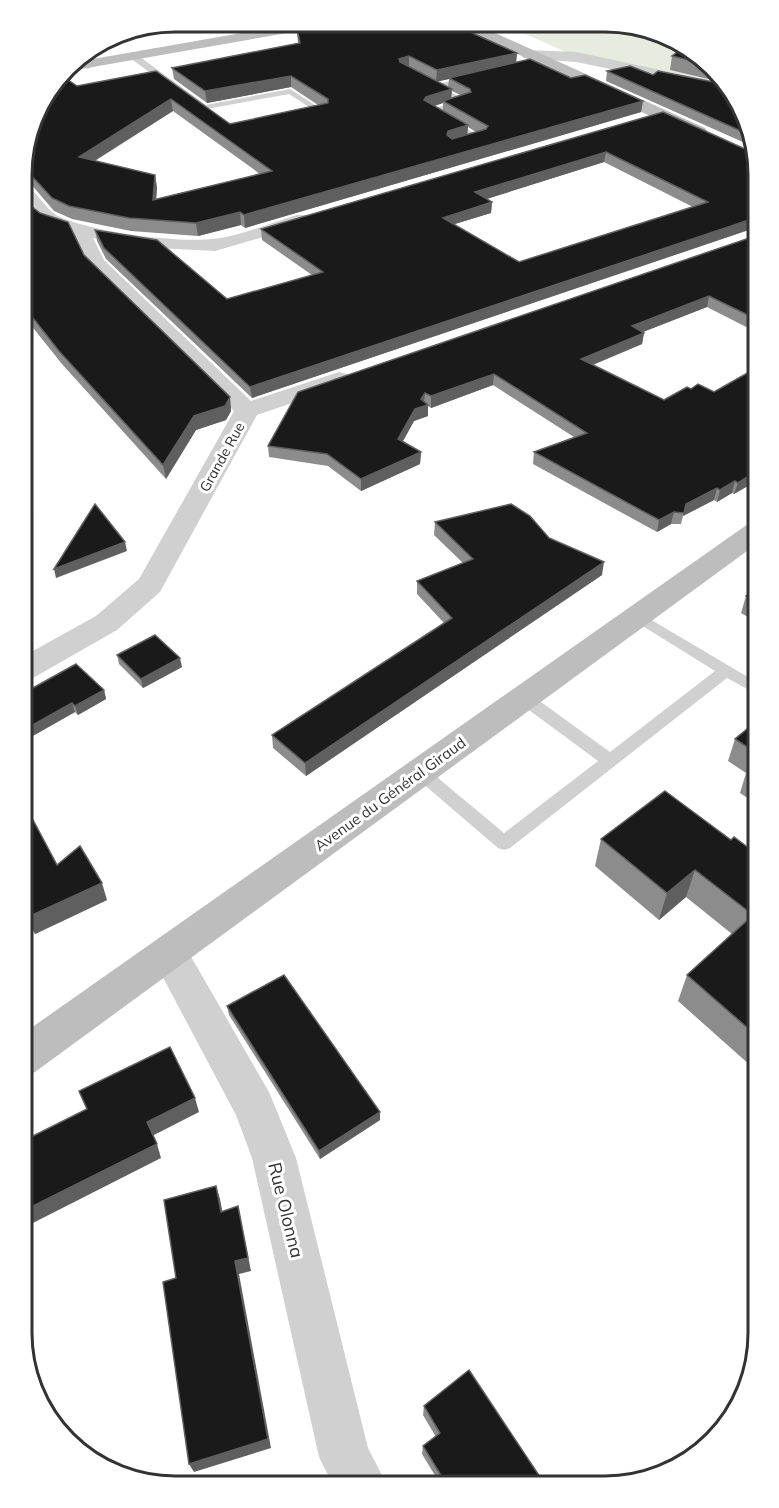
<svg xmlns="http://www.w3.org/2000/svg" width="779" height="1508" viewBox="0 0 779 1508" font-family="Mulish,sans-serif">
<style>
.green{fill:#e6ecdf}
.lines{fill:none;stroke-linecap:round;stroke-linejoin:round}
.lane{fill:#d0d0d0;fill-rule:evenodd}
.street{fill:#d0d0d0;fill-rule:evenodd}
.secondary{fill:#bdbdbd;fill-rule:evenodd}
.wall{fill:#8c8c8c;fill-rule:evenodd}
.shaded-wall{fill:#5f5f5f}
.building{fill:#1a1a1a;stroke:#5f5f5f;stroke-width:1.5;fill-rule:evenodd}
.labels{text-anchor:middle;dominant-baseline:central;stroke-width:6;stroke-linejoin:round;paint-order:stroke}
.far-street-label{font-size:14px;fill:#333;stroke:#fff}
.street-label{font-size:15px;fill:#333;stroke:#fff}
.near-street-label{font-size:18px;fill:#333;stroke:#fff}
.rim{fill:none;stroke:#333;stroke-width:3}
</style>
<rect width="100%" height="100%" fill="#fff"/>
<!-- green -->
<polygon class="green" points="500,23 634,24 706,59 723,85 571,54"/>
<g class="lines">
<!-- lane -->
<g class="lane">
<polygon points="130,54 136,54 206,105 290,89 327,113 312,116 312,112 315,111 289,94 201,110 130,58"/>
<polygon points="470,77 473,77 473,81 442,88 467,100 467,104 437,112 485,139 471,145 467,142 474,138 426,111 457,101 432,89 432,85"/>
<polygon points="638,612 758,683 758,695 727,678 510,848 504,850 498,848 414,776 412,772 414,768 420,766 426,768 504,833 598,761 518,702 516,698 518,694 530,694 610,752 715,671 633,620 631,617 633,614"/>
</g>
<!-- street -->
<g class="street">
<polygon points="529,50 576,52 722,83 728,93 576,62 524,58 521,55"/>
<polygon points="87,51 96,64 88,69 83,67 76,57"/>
<path d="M22,185C37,188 44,210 60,217C94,232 176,243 213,239C242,236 270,223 297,215H311L314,219L311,223L215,251L157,248L93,238L104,260L251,401L339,372L347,374L351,379L347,384L257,415L160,592L117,630L33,678L22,681V657L96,616L139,579L234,411L88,267L71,233C54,228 31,222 23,204C21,199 22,190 22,185Z"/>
<polygon points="169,937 182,941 269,1092 296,1158 368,1448 386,1483 332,1483 319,1457 252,1158 236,1115 150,953 156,941"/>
</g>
<!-- secondary -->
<g class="secondary">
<polygon points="304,22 334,22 327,26 64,72 70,63"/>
<polygon points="455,23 473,23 705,128 708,132 705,136 693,136 457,26"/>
<polygon points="758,522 758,543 35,1072 21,1078 21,1035 748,524"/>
</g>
</g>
<!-- wall -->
<g class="wall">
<path d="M296,23L517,53L516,62L641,112L245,228L241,225L198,236L131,231L72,219L54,211L31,184L22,183V155L77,86L156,71L230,124L318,105L291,87L207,103L174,79L172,68L298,43ZM449,79L448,87L437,81ZM452,91L460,95L451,98ZM443,103V111L434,106ZM173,111L260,174L156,199L157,188L155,175L95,161ZM468,127L476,132L467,135Z"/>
<polygon points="672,56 706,59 721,82 670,70"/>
<polygon points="607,71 653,75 714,83 750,126 754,147 606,81"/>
<path d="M663,112L758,175V227L252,398L106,259L97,241L95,230L227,299L312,275L262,240L261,229ZM604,162L693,207L519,262L454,224L491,213L492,202L486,199Z"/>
<polygon points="22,199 84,255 230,397 231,411 226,420 196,430 166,479 62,364 22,314"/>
<polygon points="758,235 758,333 707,307 643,332 644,333 642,344 593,365 664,400 691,389 714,392 758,367 758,480 734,494 732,493 717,502 714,500 683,516 681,524 671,524 657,532 533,464 534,452 574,437 493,385 431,408 428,406 428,416 414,421 403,441 421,452 420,464 361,491 328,466 269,457 268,446"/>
<polygon points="435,522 549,538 602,575 306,776 273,748 272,735 444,623 417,594 417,581 463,563 434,535"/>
<polygon points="758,587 758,623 741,613 746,596"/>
<polygon points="117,655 182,667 143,688 119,664"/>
<polygon points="104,690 106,699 78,715 75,712 22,742 22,694"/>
<polygon points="758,720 758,805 740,793 746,773 728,761 735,739"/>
<polygon points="22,822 57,865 107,900 35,934 21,907"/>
<polygon points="601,839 731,840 758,855 758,1059 751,1066 678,1001 687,975 732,934 686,897 659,920 595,866"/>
<polygon points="227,1006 380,1112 380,1120 320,1159 229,1015"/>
<polygon points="424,1406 542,1480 439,1482 422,1454 423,1446 436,1437 423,1415"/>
</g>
<!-- shaded-wall -->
<g class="shaded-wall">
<polygon points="175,21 191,21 143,27"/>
<polygon points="517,53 516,64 449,78 449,79 436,82 437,70"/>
<polygon points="409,56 409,67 399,70 399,59"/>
<polygon points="291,76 291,87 207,103 205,91"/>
<polygon points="452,89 451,100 443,101 443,103 425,109 424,100 426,97"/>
<polygon points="171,99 173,111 81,169 79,157"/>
<polygon points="643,101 641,112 245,228 244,215"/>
<polygon points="468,125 467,137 448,143 447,135 448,131"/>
<polygon points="606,152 604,162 474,203 475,192"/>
<polygon points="155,175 157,188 155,213 153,200"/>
<polygon points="492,202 491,213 442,228 443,218"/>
<polygon points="240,212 241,225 198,236 196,223"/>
<polygon points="758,217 757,227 252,398 250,387"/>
<polygon points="709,296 707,307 630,337 632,326"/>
<polygon points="644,333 642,344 580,370 581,359"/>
<polygon points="494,374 493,385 431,408 431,396"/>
<polygon points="425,393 424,404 428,405 428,416 414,421 398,450 398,439"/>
<polygon points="230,397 231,411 226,420 196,430 166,479 163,465 194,416"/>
<polygon points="421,452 420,464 361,491 361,479"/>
<polygon points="758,470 758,480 734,494 738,483"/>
<polygon points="735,481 732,493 717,502 720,490"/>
<polygon points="717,488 714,500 683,516 686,504"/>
<polygon points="674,512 671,524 657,532 659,520"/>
<polygon points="125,542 127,551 56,578 54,569"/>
<polygon points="604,562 602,575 306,776 305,763"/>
<polygon points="27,618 31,631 22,636 22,621"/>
<polygon points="180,658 182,667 143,688 141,679"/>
<polygon points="104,690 106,699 78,715 75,706"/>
<polygon points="72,703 75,712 22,742 22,731"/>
<polygon points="695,870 686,897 659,920 667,893"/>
<polygon points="102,883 107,900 35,934 28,917"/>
<polygon points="758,1052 758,1059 751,1066"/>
<polygon points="195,1098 199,1112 152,1136 147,1122"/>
<polygon points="380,1112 380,1120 320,1159 319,1151"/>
<polygon points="157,1144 161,1158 21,1229 21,1212"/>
<polygon points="216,1186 220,1199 225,1225 221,1212"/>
<polygon points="238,1206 251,1271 239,1274 271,1448 194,1472 189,1464 235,1261"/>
</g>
<!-- building -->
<g class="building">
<path d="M303,22L450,23L517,53L437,70L409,56L399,59L400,62L452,89L426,97L424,100L468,125L448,131L447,135L452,139L486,129L488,126L443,101L471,92L470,89L449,78L530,59L571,78L585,75L643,101L244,215L240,212L196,223L129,218L69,206L52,198L28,172L22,171V155L37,106L61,75L77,86L156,71L230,124L328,103V99L291,76L205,91L172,68L300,43L296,23ZM171,99L272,171L153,200L155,175L79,157Z"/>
<polygon points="683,48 706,59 710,65 672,56"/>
<polygon points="630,66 653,75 658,71 723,84 750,126 752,136 607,71"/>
<path d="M663,112L754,153L758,175V217L250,387L104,248L95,230L157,240L227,299L323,272L261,229ZM606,152L708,202L519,262L443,218L492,202L475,192Z"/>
<polygon points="22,199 40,213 68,222 84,255 230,397 225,406 194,416 163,465 59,351 22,304"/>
<polygon points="758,235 758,320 709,296 632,326 644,333 581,359 664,400 687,387 691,389 698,384 714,392 758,367 758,470 738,483 735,481 720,490 717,488 686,504 684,513 674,512 659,520 534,452 587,433 494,374 431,396 425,393 421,399 428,405 415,409 398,439 421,452 361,479 327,454 268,446 298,392"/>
<polygon points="95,504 125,542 54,569"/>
<polygon points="511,504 530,516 549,538 604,562 305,763 272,735 452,618 417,581 473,559 435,522"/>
<polygon points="758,587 758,603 746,596"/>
<polygon points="22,609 27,618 22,621"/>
<polygon points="155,635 180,658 141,679 117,655"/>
<polygon points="76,664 104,690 75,706 72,703 22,731 22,694"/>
<polygon points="758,720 758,754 735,739"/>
<polygon points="758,762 758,778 747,771"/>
<polygon points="665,791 731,840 734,837 758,855 758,1037 687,975 753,915 695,870 667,893 601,839"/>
<polygon points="32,818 57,865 80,846 102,883 28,917 21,904 22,822"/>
<polygon points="284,975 380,1112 319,1151 227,1006"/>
<polygon points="170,1047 195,1098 147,1122 157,1144 21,1212 21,1142 87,1109 79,1091"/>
<polygon points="216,1186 221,1212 238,1206 248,1258 235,1261 268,1439 189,1464 163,1282 176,1278 164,1200"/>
<polygon points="469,1370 542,1480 445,1482 423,1446 440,1433 424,1406"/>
</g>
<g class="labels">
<!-- far-street labels -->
<g class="far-street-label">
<text transform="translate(222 457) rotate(-61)">Grande Rue</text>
</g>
<!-- street labels -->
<g class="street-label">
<text transform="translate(390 794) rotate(-36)">Avenue du Général Giraud</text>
</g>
<!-- near-street labels -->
<g class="near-street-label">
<text transform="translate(286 1210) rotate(76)">Rue Olonna</text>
</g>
</g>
<!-- crop -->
<path d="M0 0H779V1508H0ZM175 32H605A143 143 0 0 1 748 175V1333A143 143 0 0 1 605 1476H175A143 143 0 0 1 32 1333V175A143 143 0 0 1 175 32Z" fill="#fff" fill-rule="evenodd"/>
<path class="rim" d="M175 32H605A143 143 0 0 1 748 175V1333A143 143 0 0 1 605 1476H175A143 143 0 0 1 32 1333V175A143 143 0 0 1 175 32Z"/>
</svg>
